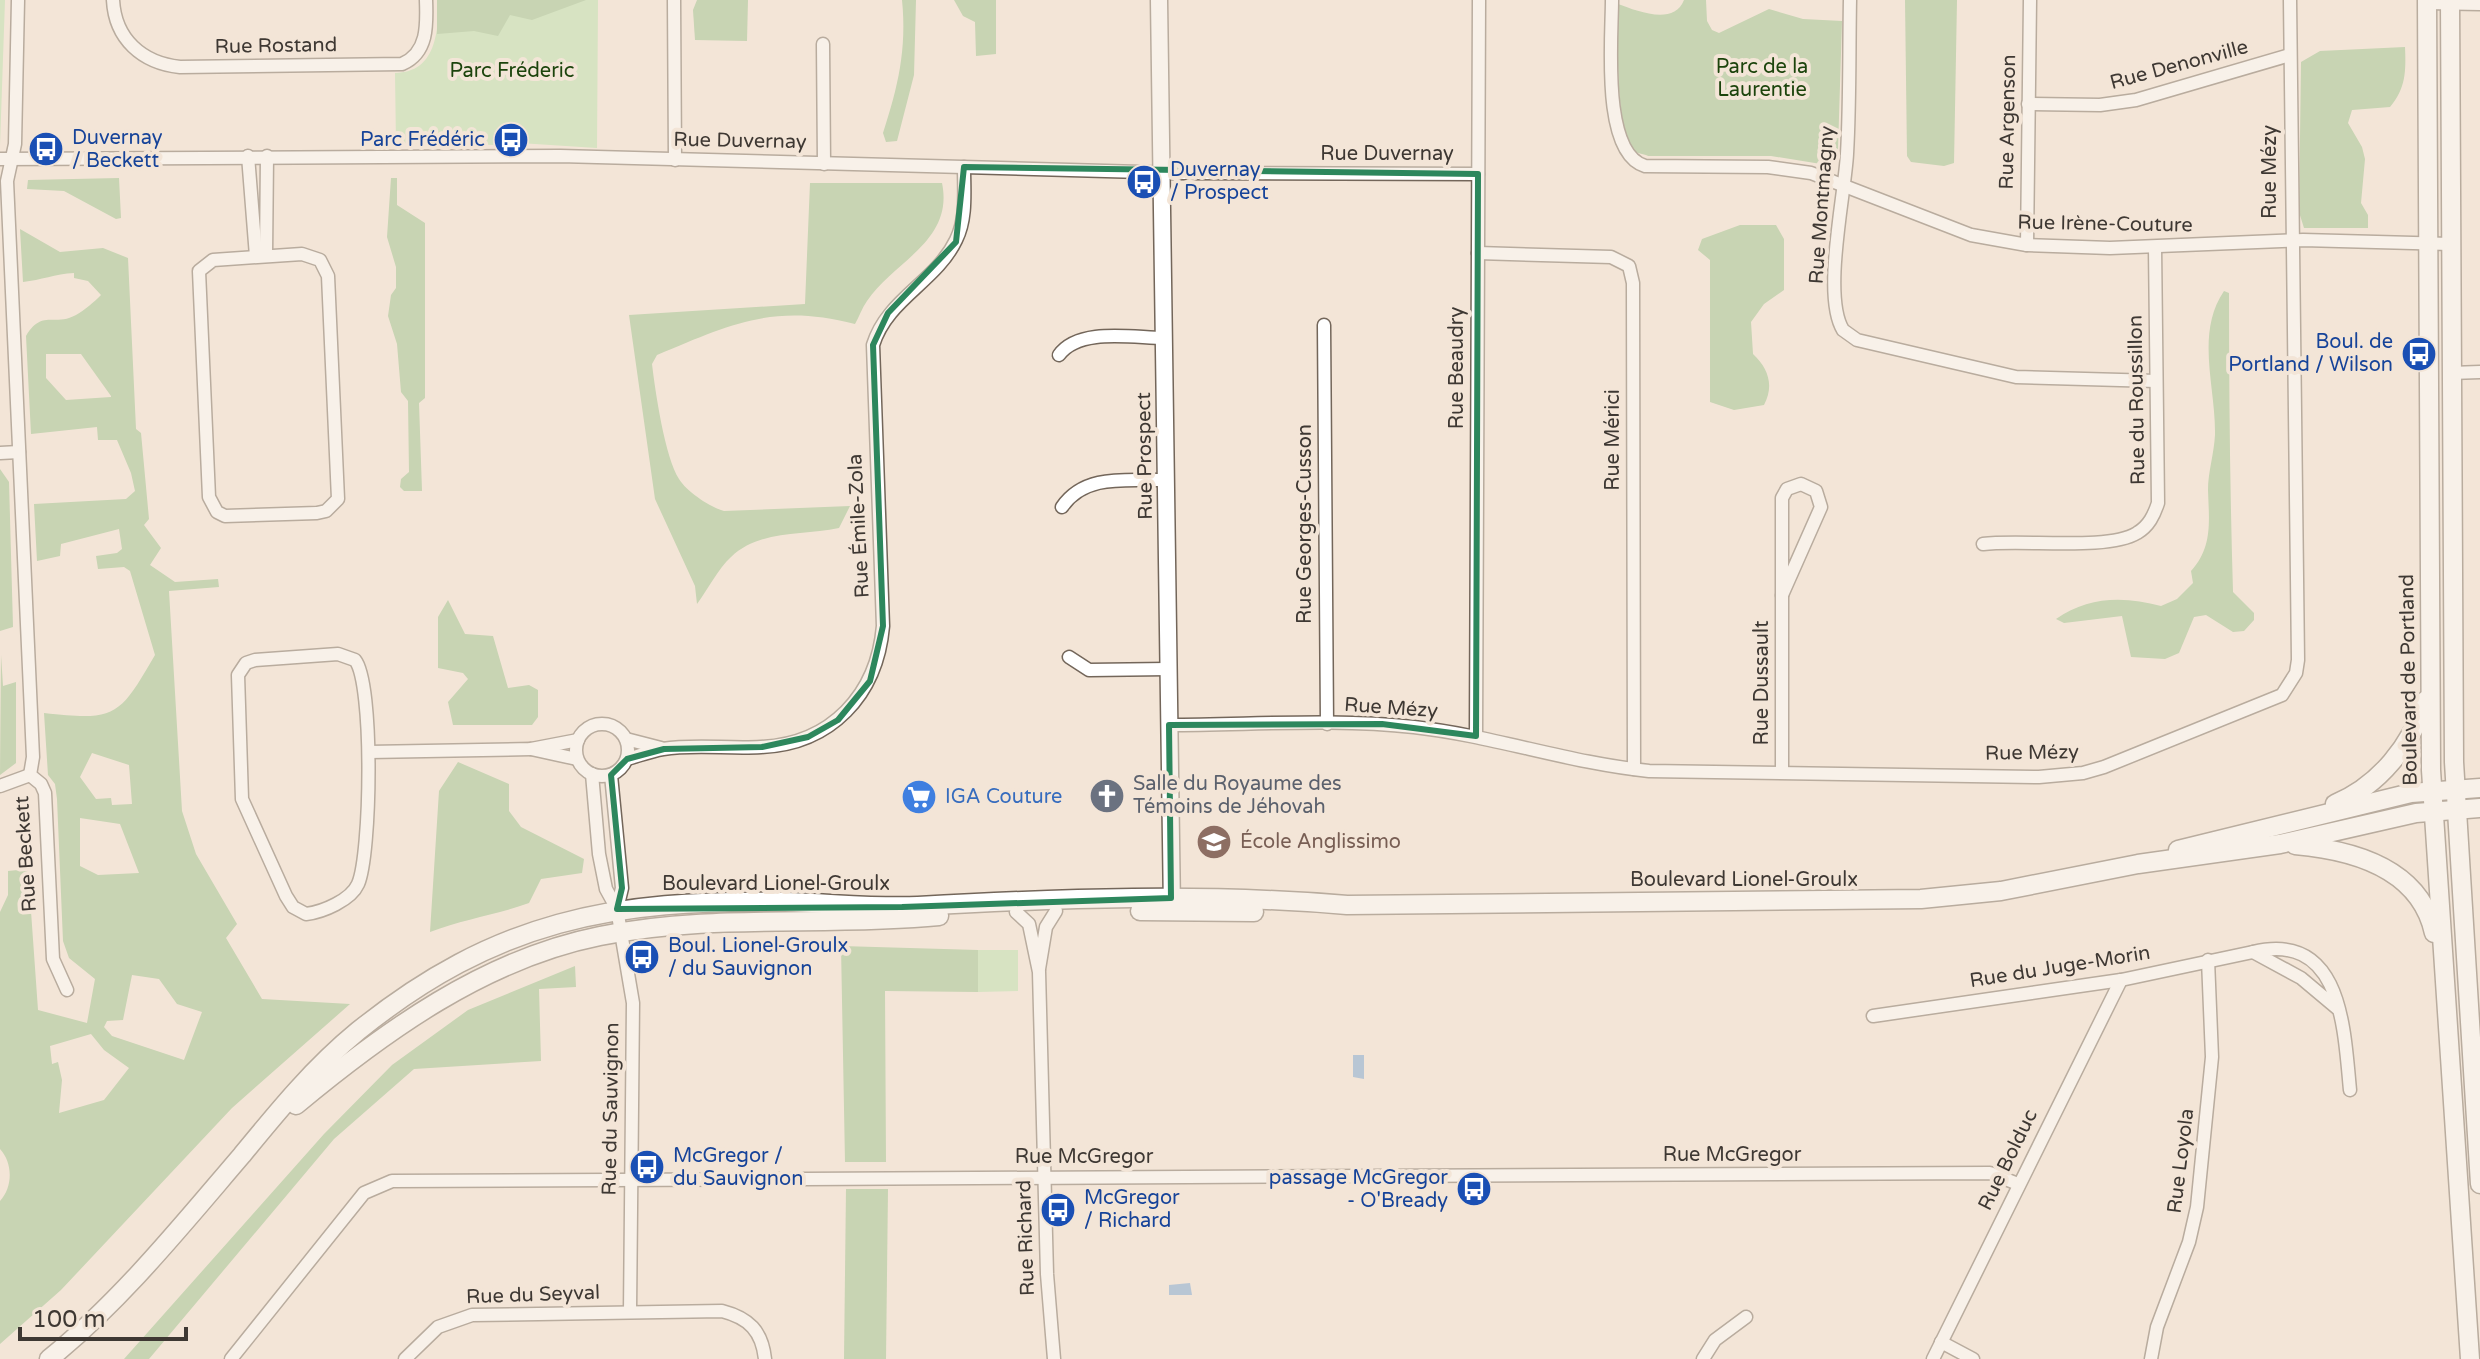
<svg xmlns="http://www.w3.org/2000/svg" width="2480" height="1359" viewBox="0 0 2480 1359" font-family="'Varela Round',sans-serif">
<style>
.green{fill:#b5e0a8}
.forest{fill:#94be87;fill-rule:evenodd}
.water{fill:#729fd1}
.lines{fill:none;stroke-linecap:round;stroke-linejoin:round}
.minor-casing{stroke:#73665a;stroke-width:15}
.tertiary-casing{stroke:#73665a;stroke-width:19}
.secondary-casing{stroke:#73665a;stroke-width:21}
.minor{stroke:#fff;stroke-width:12}
.tertiary{stroke:#fff;stroke-width:16}
.secondary{stroke:#fff;stroke-width:18}
.marked{fill:none;stroke:#2d875d;stroke-width:6;stroke-linejoin:round}
.labels{text-anchor:middle;dominant-baseline:central;stroke-width:8;stroke-linejoin:round;paint-order:stroke}
.street-label{font-size:20px;fill:#3e3833;stroke:#f3e5d7}
.park-label{font-size:20px;fill:#1c440c;stroke:#f3e5d7}
.transit-label{font-size:20px;fill:#164399;stroke:#f3e5d7;text-anchor:start}
.worship-label{font-size:20px;fill:#5b616d;stroke:#f3e5d7;text-anchor:start}
.shop-label{font-size:20px;fill:#366cbe;stroke:#f3e5d7;text-anchor:start}
.education-label{font-size:20px;fill:#785e54;stroke:#f3e5d7;text-anchor:start}
</style>
<rect width="100%" height="100%" fill="#f3e5d7"/>
<!-- green -->
<g class="green">
<polygon points="0,0 5,0 0,145"/>
<path d="M440,0H598L597,148L505,142L496,145L396,143L395,73C437,72 437,32 440,0Z"/>
<polygon points="978,950 1018,950 1018,991 978,992"/>
</g>
<!-- forest -->
<g class="forest">
<polygon points="437,0 586,0 532,20 510,15 498,36 474,31 437,34"/>
<polygon points="697,0 748,0 747,41 695,40 693,10"/>
<path d="M902,0H916L914,75L897,141L886,142L883,133C898,87 907,49 902,0Z"/>
<polygon points="954,0 996,0 996,54 976,56 975,22 963,16"/>
<path d="M1684,0H1706L1707,21L1712,30L1719,33L1769,9L1803,19L1842,21L1838,149L1829,162L1821,164L1771,156H1648C1647,155 1637,153 1636,152C1614,137 1618,31 1618,4C1637,11 1674,26 1684,0Z"/>
<polygon points="1905,0 1957,0 1954,163 1944,166 1911,162 1907,156"/>
<path d="M2405,47C2406,71 2406,88 2390,107L2352,110L2348,123L2362,147L2365,159L2361,203L2368,215V228H2304L2299,212L2301,62L2320,51Z"/>
<polygon points="119,178 121,218 116,219 64,191 27,189 28,180"/>
<polygon points="391,178 397,178 397,205 425,223 425,398 419,403 422,491 404,491 400,487 401,479 409,472 408,401 401,392 397,344 388,316 391,295 396,288 396,267 387,237"/>
<path d="M810,183H942C954,241 894,261 867,301C862,308 859,317 855,324C774,303 731,324 657,355L652,364C655,390 665,458 679,479C687,492 710,507 724,511L850,506L839,528C802,536 761,529 731,557C718,569 708,589 697,604L695,586L655,499L629,315L805,304Z"/>
<path d="M1740,225H1776L1784,239V290L1764,304L1751,322L1753,354C1769,369 1774,386 1764,405L1734,410L1710,402V260L1698,250L1702,239Z"/>
<path d="M20,229L60,252L103,248L128,258L136,429L141,433L149,519L144,525L161,548L150,565L175,582L218,579L219,587L169,591L182,811L196,854L237,924L226,938L262,999L350,1004L232,1108L61,1290L0,1344V1201C13,1187 13,1163 0,1149V912L8,895V871L28,869L38,1010L87,1023L95,979L69,958L63,941L57,799L55,784L48,775L44,713C116,721 119,717 155,655L130,571L124,567L98,569L96,556L117,553L122,549L119,529L61,544L60,556L37,561L34,504L126,499L135,491L131,473L117,440H98L97,427L31,434L26,336C42,309 54,327 76,315C85,310 94,302 101,295L88,281L74,278V273C55,274 41,280 23,282ZM81,354L111,396V397L66,400L46,378V354ZM92,753L129,765L132,804L112,805L111,798L96,799L80,777ZM80,818L120,824L139,873L98,875L80,866ZM132,975L159,979L177,1004L202,1012L184,1060L112,1036L104,1027L107,1021L123,1020ZM91,1034L104,1050L129,1068L104,1100L59,1113L62,1080L58,1062L52,1064L50,1046Z"/>
<path d="M2224,291L2229,293C2229,393 2230,492 2233,592L2254,613V620L2244,631L2233,632L2206,615L2194,617L2179,653L2165,659L2131,657L2122,616L2064,623L2056,619C2088,596 2125,596 2161,606L2177,599L2193,583L2191,571C2213,547 2209,521 2208,490C2208,472 2214,454 2215,435C2216,387 2195,334 2224,291Z"/>
<polygon points="0,469 9,482 13,627 0,631"/>
<polygon points="448,600 465,634 493,636 508,688 529,685 538,690 538,717 532,725 453,725 448,702 468,679 463,673 438,668 438,617"/>
<polygon points="1,655 3,686 16,682 16,763 0,775"/>
<path d="M458,762L509,784V811L521,827L584,859L582,873L541,879L529,903C496,915 463,919 430,932L439,791Z"/>
<polygon points="841,946 978,950 978,992 885,991 886,1162 845,1162"/>
<polygon points="575,966 576,987 539,989 541,1061 414,1069 334,1139 149,1359 124,1359 324,1134 392,1065 468,1010"/>
<polygon points="846,1189 888,1189 886,1359 844,1359"/>
</g>
<!-- water -->
<g class="water">
<polygon points="1364,1055 1364,1079 1353,1077 1353,1055"/>
<polygon points="1190,1283 1192,1295 1169,1295 1169,1285"/>
</g>
<g class="lines">
<defs>
<g id="minor">
<polyline points="18,0 15,144 7,181 33,757 30,775 41,784 45,793 53,959 67,990"/>
<path d="M113,0C115,39 142,63 180,67L402,64C428,53 427,25 426,0"/>
<polyline points="674,0 675,160"/>
<path d="M1612,0C1612,38 1601,153 1645,166L1768,167L1811,173L1971,235L2027,245L2110,248L2303,240L2450,244"/>
<path d="M1850,0C1849,51 1850,103 1847,154C1845,194 1822,296 1843,330L1857,340L2016,377L2156,381"/>
<polyline points="2427,3 2480,4"/>
<polyline points="823,44 824,164"/>
<polyline points="2028,104 2100,105 2136,100 2290,55"/>
<polyline points="248,156 256,256"/>
<polyline points="0,159 560,156 1177,173 1478,174"/>
<polyline points="2027,245 2030,0"/>
<polyline points="1478,253 1611,257 1629,266 1633,283 1634,769"/>
<polygon points="302,254 320,260 328,276 338,499 326,511 317,513 225,516 217,512 209,497 199,271 213,260"/>
<polyline points="266,255 267,156"/>
<polyline points="1324,325 1327,724"/>
<path d="M1059,355C1079,327 1134,338 1164,338"/>
<polyline points="2451,373 2480,372"/>
<polyline points="0,453 19,452"/>
<polygon points="1801,484 1816,491 1821,507 1782,595 1782,498 1787,489"/>
<path d="M1062,507C1085,473 1128,481 1165,480"/>
<path d="M1983,544C2022,539 2108,551 2137,533C2149,526 2154,515 2158,503L2155,247"/>
<polyline points="1782,595 1782,771"/>
<path d="M338,654L355,660C374,683 371,855 358,884C351,900 323,912 306,914L293,907L286,896L242,799L238,675L246,663L255,660Z"/>
<polyline points="1069,657 1089,670 1168,669"/>
<circle cx="602" cy="750" r="26"/>
<path d="M1169,725C1250,725 1334,718 1414,727C1494,736 1569,763 1649,771L2039,777L2083,773L2104,767L2282,695L2296,673L2298,660L2290,0"/>
<polyline points="1476,736 1479,0"/>
<polyline points="626,739 661,748"/>
<polyline points="531,749 577,759"/>
<polyline points="369,752 531,749 578,740"/>
<path d="M627,759C638,756 651,751 663,749C694,744 729,749 761,747C831,744 877,695 883,626L873,345C887,299 936,282 956,240C967,218 964,192 964,167"/>
<polyline points="592,774 599,854 606,889 617,909 633,1003 630,1312"/>
<polyline points="611,775 622,888 617,909"/>
<polyline points="0,786 30,775"/>
<polyline points="1016,912 1029,924 1039,972 1047,1274 1054,1359"/>
<polyline points="1039,969 1046,927 1056,911"/>
<path d="M2338,1009L2301,978L2253,952C2342,931 2344,1028 2350,1090"/>
<polyline points="1873,1016 2121,980 2253,952"/>
<polyline points="1941,1342 1973,1359"/>
<polyline points="231,1359 364,1193 392,1181 1990,1173 2018,1184"/>
<path d="M405,1359L438,1327L472,1315L722,1311C749,1318 762,1331 765,1359"/>
<polyline points="1703,1359 1715,1340 1746,1317"/>
<polyline points="1933,1359 2121,980"/>
<polyline points="2151,1359 2157,1327 2189,1242 2197,1207 2212,1057 2208,960"/>
</g>
<polyline id="tertiary" points="1159,0 1172,910"/>
<g id="secondary">
<polyline points="2427,0 2431,770 2470,1359"/>
<polyline points="2450,0 2454,762 2480,1184"/>
<path d="M2335,804C2380,785 2411,745 2426,700"/>
<path d="M2295,845C2353,850 2420,868 2434,933"/>
<polyline points="2178,850 2411,793 2480,788"/>
<polyline points="1140,911 1254,912"/>
<path d="M296,1105C385,1031 485,959 600,936C711,913 827,927 939,916"/>
<path d="M49,1359C121,1301 182,1225 242,1155C278,1111 314,1067 358,1031C496,920 613,899 785,902C830,903 874,908 918,906C1060,898 1205,893 1347,905L1921,899L2001,891L2138,864L2280,844L2416,813L2480,808"/>
</g>
</defs>
<!-- minor casing -->
<use href="#minor" class="minor-casing"/>
<!-- tertiary casing -->
<use href="#tertiary" class="tertiary-casing"/>
<!-- secondary casing -->
<use href="#secondary" class="secondary-casing"/>
<!-- minor -->
<use href="#minor" class="minor"/>
<!-- tertiary -->
<use href="#tertiary" class="tertiary"/>
<!-- secondary -->
<use href="#secondary" class="secondary"/>
</g>
<!-- marked area -->
<path d="M0 0H2480V1359H0ZM964,167L1478,174L1476,736L1382,724L1169,725L1171,898L902,907L617,909L622,888L611,775L627,759L664,749L762,747L808,737L838,720L870,681L883,626L873,345L888,313L956,242Z" fill="#f3e5d7" fill-opacity=".55" fill-rule="evenodd"/>
<path class="marked" d="M964,167L1478,174L1476,736L1382,724L1169,725L1171,898L902,907L617,909L622,888L611,775L627,759L664,749L762,747L808,737L838,720L870,681L883,626L873,345L888,313L956,242Z"/>
<!-- icons -->
<defs>
<symbol id="bus-disc" viewBox="-11 -11 22 22"><circle r="9.5" fill="#1a4fb4" stroke="#f3e5d7"/><path d="M-5-6H5V4H4V6H2V4H-2V6H-4V4H-5ZM-3.5-4V0h7V-4ZM-3.5 1.2v1.5H-2V1.2ZM2 1.2v1.5H3.5V1.2Z" fill="#fff"/></symbol>
<symbol id="church-disc" viewBox="-11 -11 22 22"><circle r="9.5" fill="#6b7280" stroke="#f3e5d7"/><path d="M-1.2-6h2.4v3.5h3.3v2.4h-3.3V6h-2.4V-.1h-3.3v-2.4h3.3Z" fill="#fff"/></symbol>
<symbol id="supermarket-disc" viewBox="-11 -11 22 22"><circle r="9.5" fill="#3f7fe0" stroke="#f3e5d7"/><path d="M-6-5.5h2.5l.6 2H6L4.5 2H-2.5L-4.4-4H-6ZM-1.5 3.2a1.3 1.3 0 1 0 .1 0ZM3 3.2a1.3 1.3 0 1 0 .1 0Z" fill="#fff"/></symbol>
<symbol id="school-disc" viewBox="-11 -11 22 22"><circle r="9.5" fill="#8d6e63" stroke="#f3e5d7"/><path d="M0-5L7-2L0 1L-7-2ZM-4 1L0 2.5L4 1V4Q0 6-4 4Z" fill="#fff"/></symbol>
</defs>
<g fill-rule="evenodd">
<use href="#bus-disc" x="491" y="120" width="40" height="40"/>
<use href="#bus-disc" x="26" y="129" width="40" height="40"/>
<use href="#bus-disc" x="1124" y="162" width="40" height="40"/>
<use href="#bus-disc" x="2399" y="334" width="40" height="40"/>
<use href="#church-disc" x="1087" y="776" width="40" height="40"/>
<use href="#supermarket-disc" x="899" y="777" width="40" height="40"/>
<use href="#school-disc" x="1194" y="822" width="40" height="40"/>
<use href="#bus-disc" x="622" y="937" width="40" height="40"/>
<use href="#bus-disc" x="627" y="1147" width="40" height="40"/>
<use href="#bus-disc" x="1454" y="1169" width="40" height="40"/>
<use href="#bus-disc" x="1038" y="1190" width="40" height="40"/>
</g>
<g class="labels">
<!-- street labels -->
<g class="street-label">
<text transform="translate(276 46) rotate(-1)">Rue Rostand</text>
<text transform="translate(2179 65) rotate(-15)">Rue Denonville</text>
<text transform="translate(2008 122) rotate(-89)">Rue Argenson</text>
<text transform="translate(740 141) rotate(1)">Rue Duvernay</text>
<text x="1387" y="154">Rue Duvernay</text>
<text transform="translate(2270 172) rotate(-90)">Rue Mézy</text>
<text transform="translate(1822 205) rotate(-86)">Rue Montmagny</text>
<text transform="translate(2105 224) rotate(1)">Rue Irène-Couture</text>
<text transform="translate(1457 368) rotate(-90)">Rue Beaudry</text>
<text transform="translate(2137 400) rotate(-91)">Rue du Roussillon</text>
<text transform="translate(1613 440) rotate(-90)">Rue Mérici</text>
<text transform="translate(1145 456) rotate(-91)">Rue Prospect</text>
<text transform="translate(1305 524) rotate(-90)">Rue Georges-Cusson</text>
<text transform="translate(859 526) rotate(-93)">Rue Émile-Zola</text>
<text transform="translate(2409 680) rotate(-91)">Boulevard de Portland</text>
<text transform="translate(1762 683) rotate(-90)">Rue Dussault</text>
<text transform="translate(1391 708) rotate(4)">Rue Mézy</text>
<text transform="translate(2032 753) rotate(-1)">Rue Mézy</text>
<text transform="translate(26 854) rotate(-94)">Rue Beckett</text>
<text x="1744" y="880">Boulevard Lionel-Groulx</text>
<text x="776" y="884">Boulevard Lionel-Groulx</text>
<text transform="translate(2060 967) rotate(-9)">Rue du Juge-Morin</text>
<text transform="translate(611 1109) rotate(-89)">Rue du Sauvignon</text>
<text x="1732" y="1155">Rue McGregor</text>
<text x="1084" y="1157">Rue McGregor</text>
<text transform="translate(2008 1160) rotate(-64)">Rue Bolduc</text>
<text transform="translate(2181 1161) rotate(-83)">Rue Loyola</text>
<text transform="translate(1026 1238) rotate(-92)">Rue Richard</text>
<text transform="translate(533 1295) rotate(-2)">Rue du Seyval</text>
</g>
<!-- park labels -->
<g class="park-label">
<text x="1762" y="67">Parc de la<tspan x="1762" dy="23">Laurentie</tspan></text>
<text x="512" y="71">Parc Fréderic</text>
</g>
<!-- transit labels -->
<g class="transit-label">
<text x="72" y="138">Duvernay<tspan x="72" dy="23">/ Beckett</tspan></text>
<text x="485" y="140" text-anchor="end">Parc Frédéric</text>
<text x="1170" y="170">Duvernay<tspan x="1170" dy="23">/ Prospect</tspan></text>
<text x="2393" y="342" text-anchor="end">Boul. de<tspan x="2393" dy="23">Portland / Wilson</tspan></text>
<text x="668" y="946">Boul. Lionel-Groulx<tspan x="668" dy="23">/ du Sauvignon</tspan></text>
<text x="673" y="1156">McGregor /<tspan x="673" dy="23">du Sauvignon</tspan></text>
<text x="1448" y="1178" text-anchor="end">passage McGregor<tspan x="1448" dy="23">- O'Bready</tspan></text>
<text x="1084" y="1198">McGregor<tspan x="1084" dy="23">/ Richard</tspan></text>
</g>
<!-- worship labels -->
<g class="worship-label">
<text x="1133" y="784">Salle du Royaume des<tspan x="1133" dy="23">Témoins de Jéhovah</tspan></text>
</g>
<!-- shop labels -->
<g class="shop-label">
<text x="945" y="797">IGA Couture</text>
</g>
<!-- education labels -->
<g class="education-label">
<text x="1240" y="842">École Anglissimo</text>
</g>
</g>
<!-- scale -->
<path d="M20 1327v12h166v-12" fill="none" stroke="#3e3833" stroke-width="4"/>
<text x="32" y="1327" font-size="24" fill="#3e3833" stroke="#f3e5d7" stroke-width="6" paint-order="stroke">100 m</text>
</svg>
